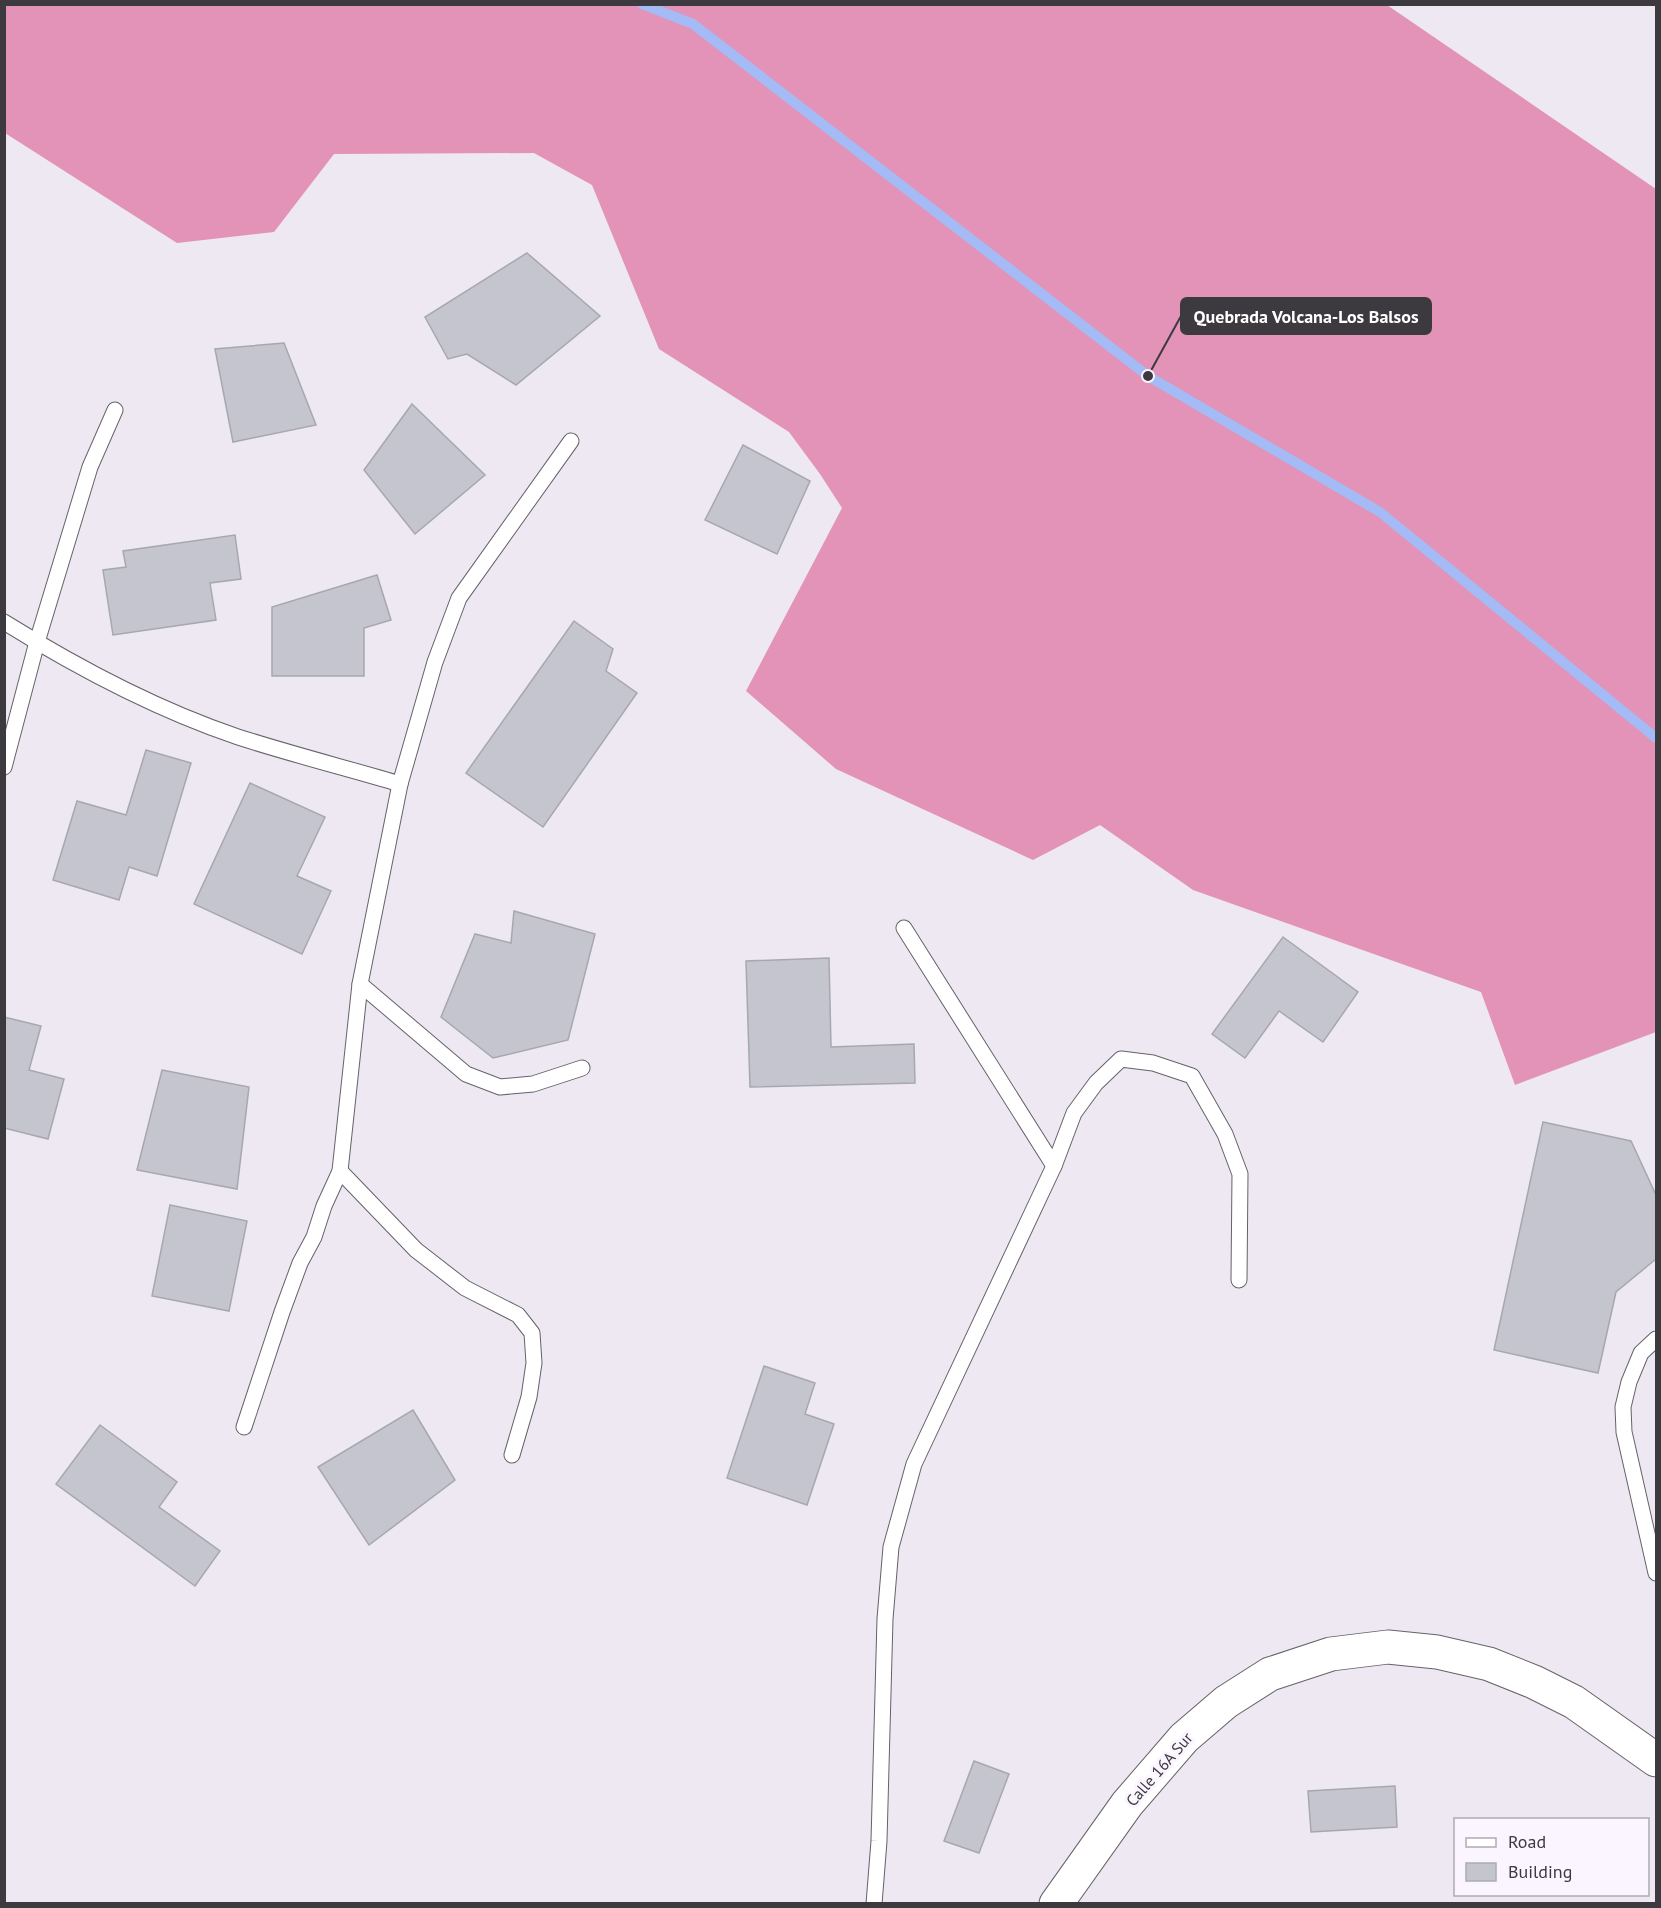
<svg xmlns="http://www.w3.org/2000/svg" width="1661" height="1908" viewBox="0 0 1661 1908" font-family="'PT Sans',sans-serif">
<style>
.forest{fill:#e392b8}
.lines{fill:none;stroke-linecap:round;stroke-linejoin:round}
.stream{stroke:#a4bbf6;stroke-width:10}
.building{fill:#c5c5cf;stroke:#a7a7b0;stroke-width:1.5}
.service-casing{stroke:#66626a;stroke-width:17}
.secondary-casing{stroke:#66626a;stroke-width:35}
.service{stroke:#fff;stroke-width:15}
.secondary{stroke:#fff;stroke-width:33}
.labels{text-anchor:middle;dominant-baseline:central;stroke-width:6;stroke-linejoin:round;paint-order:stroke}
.street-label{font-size:16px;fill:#3c3a3e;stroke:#faf5ff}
.leader{fill:none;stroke:#3c3a3e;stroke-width:2}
.callout-dot{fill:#3c3a3e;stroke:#faf5ff;stroke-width:2}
.callout{fill:#3c3a3e;stroke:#3c3a3e;stroke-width:2}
.callout-label{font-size:18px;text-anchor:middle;font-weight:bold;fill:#fff}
</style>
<rect width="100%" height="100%" fill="#ede8f1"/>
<!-- forest -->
<polygon class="forest" points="4,5 1387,5 1656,189 1656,1032 1515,1085 1481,992 1193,890 1100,825 1033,860 836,769 746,691 842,508 820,474 789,432 659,349 592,185 534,153 334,154 274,232 177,243 5,133"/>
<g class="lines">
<!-- stream -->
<polyline class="stream" points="642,4 693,24 1148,376 1380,512 1656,738"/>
</g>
<!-- building -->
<g class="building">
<polygon points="527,253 600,316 516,385 467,354 448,359 425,317"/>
<polygon points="284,343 316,425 233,442 215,349"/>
<polygon points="412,404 485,475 415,534 364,470"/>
<polygon points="743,445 810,481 777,554 705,520"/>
<polygon points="235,535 241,579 210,583 216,620 113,635 103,570 126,567 123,551"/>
<polygon points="377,575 391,620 364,628 364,676 272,676 272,607"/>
<polygon points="574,621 613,649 606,671 637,693 543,827 466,773"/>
<polygon points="146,750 191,763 157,876 129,867 119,900 53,880 77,801 126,815"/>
<polygon points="250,783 325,817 297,876 331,891 302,954 194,904"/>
<polygon points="514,911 595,934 568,1040 493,1058 441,1017 475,934 511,943"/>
<polygon points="1283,937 1358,992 1323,1042 1279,1011 1245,1058 1212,1034"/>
<polygon points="829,958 831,1047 914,1044 915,1083 750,1087 746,961"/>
<polygon points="4,1017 41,1026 29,1070 64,1079 48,1139 4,1128"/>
<polygon points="162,1070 249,1087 237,1189 137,1170"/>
<polygon points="1543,1122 1631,1141 1656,1195 1656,1259 1616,1292 1598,1373 1494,1350"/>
<polygon points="170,1205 247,1221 229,1311 152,1296"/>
<polygon points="764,1366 815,1383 805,1414 834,1424 807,1505 727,1478"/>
<polygon points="413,1410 455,1480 369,1545 318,1467"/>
<polygon points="100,1425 177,1482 159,1507 220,1551 195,1586 56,1484"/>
<polygon points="974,1761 1009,1774 979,1853 944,1841"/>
<polygon points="1395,1786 1397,1827 1311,1832 1308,1791"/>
</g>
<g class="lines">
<defs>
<g id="service">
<path d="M4,622C78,668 155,709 238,737C291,754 346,768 400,784"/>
<polyline points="4,767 37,642 90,467 115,410"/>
<polyline points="904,928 1054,1166"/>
<polyline points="360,984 466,1074 500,1087 533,1084 582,1068"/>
<polyline points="340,1171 416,1250 465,1288 518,1315 532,1333 534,1363 529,1397 512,1455"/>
<polyline points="1656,1339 1641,1353 1629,1382 1623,1407 1624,1432 1656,1573"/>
<polyline points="244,1427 282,1312 300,1263 314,1237 324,1206 340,1171 360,984 400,784 435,662 459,598 571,441"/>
<polyline points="874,1904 879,1841 885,1619 891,1547 914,1464 1054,1166 1074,1113 1096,1083 1121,1059 1153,1063 1192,1076 1225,1134 1240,1174 1239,1280"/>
</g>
<polyline id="secondary" points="1056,1904 1127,1804 1184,1738 1226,1702 1270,1674 1331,1654 1388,1647 1437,1652 1489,1664 1534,1682 1574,1702 1656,1760"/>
</defs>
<!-- service casing -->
<use href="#service" class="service-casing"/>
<!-- secondary casing -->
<use href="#secondary" class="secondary-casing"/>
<!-- service -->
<use href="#service" class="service"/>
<!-- secondary -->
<use href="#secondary" class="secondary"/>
</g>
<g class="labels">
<!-- street labels -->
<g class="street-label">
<text transform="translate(1159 1769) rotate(-49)">Calle 16A Sur</text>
</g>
</g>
<!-- callouts -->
<path class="leader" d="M1148 376L1181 316"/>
<circle class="callout-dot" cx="1148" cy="376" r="6"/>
<rect class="callout" x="1181" y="298" width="250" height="36" rx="6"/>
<g class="callout-label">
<text x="1306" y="323">Quebrada Volcana-Los Balsos</text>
</g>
<!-- border -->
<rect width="1661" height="1908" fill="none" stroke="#3c3a3e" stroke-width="12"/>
<!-- legend -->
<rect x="1454" y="1818" width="195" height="78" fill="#faf5ff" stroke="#aeaab2" stroke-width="1.5"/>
<rect x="1466" y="1838" width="30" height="9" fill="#ffffff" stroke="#aeaab2" stroke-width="1.5"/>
<text x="1508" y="1848" font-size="18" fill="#3c3a3e">Road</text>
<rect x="1466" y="1863" width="30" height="18" fill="#c5c5cf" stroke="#aeaab2" stroke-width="1.5"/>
<text x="1508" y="1878" font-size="18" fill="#3c3a3e">Building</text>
</svg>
